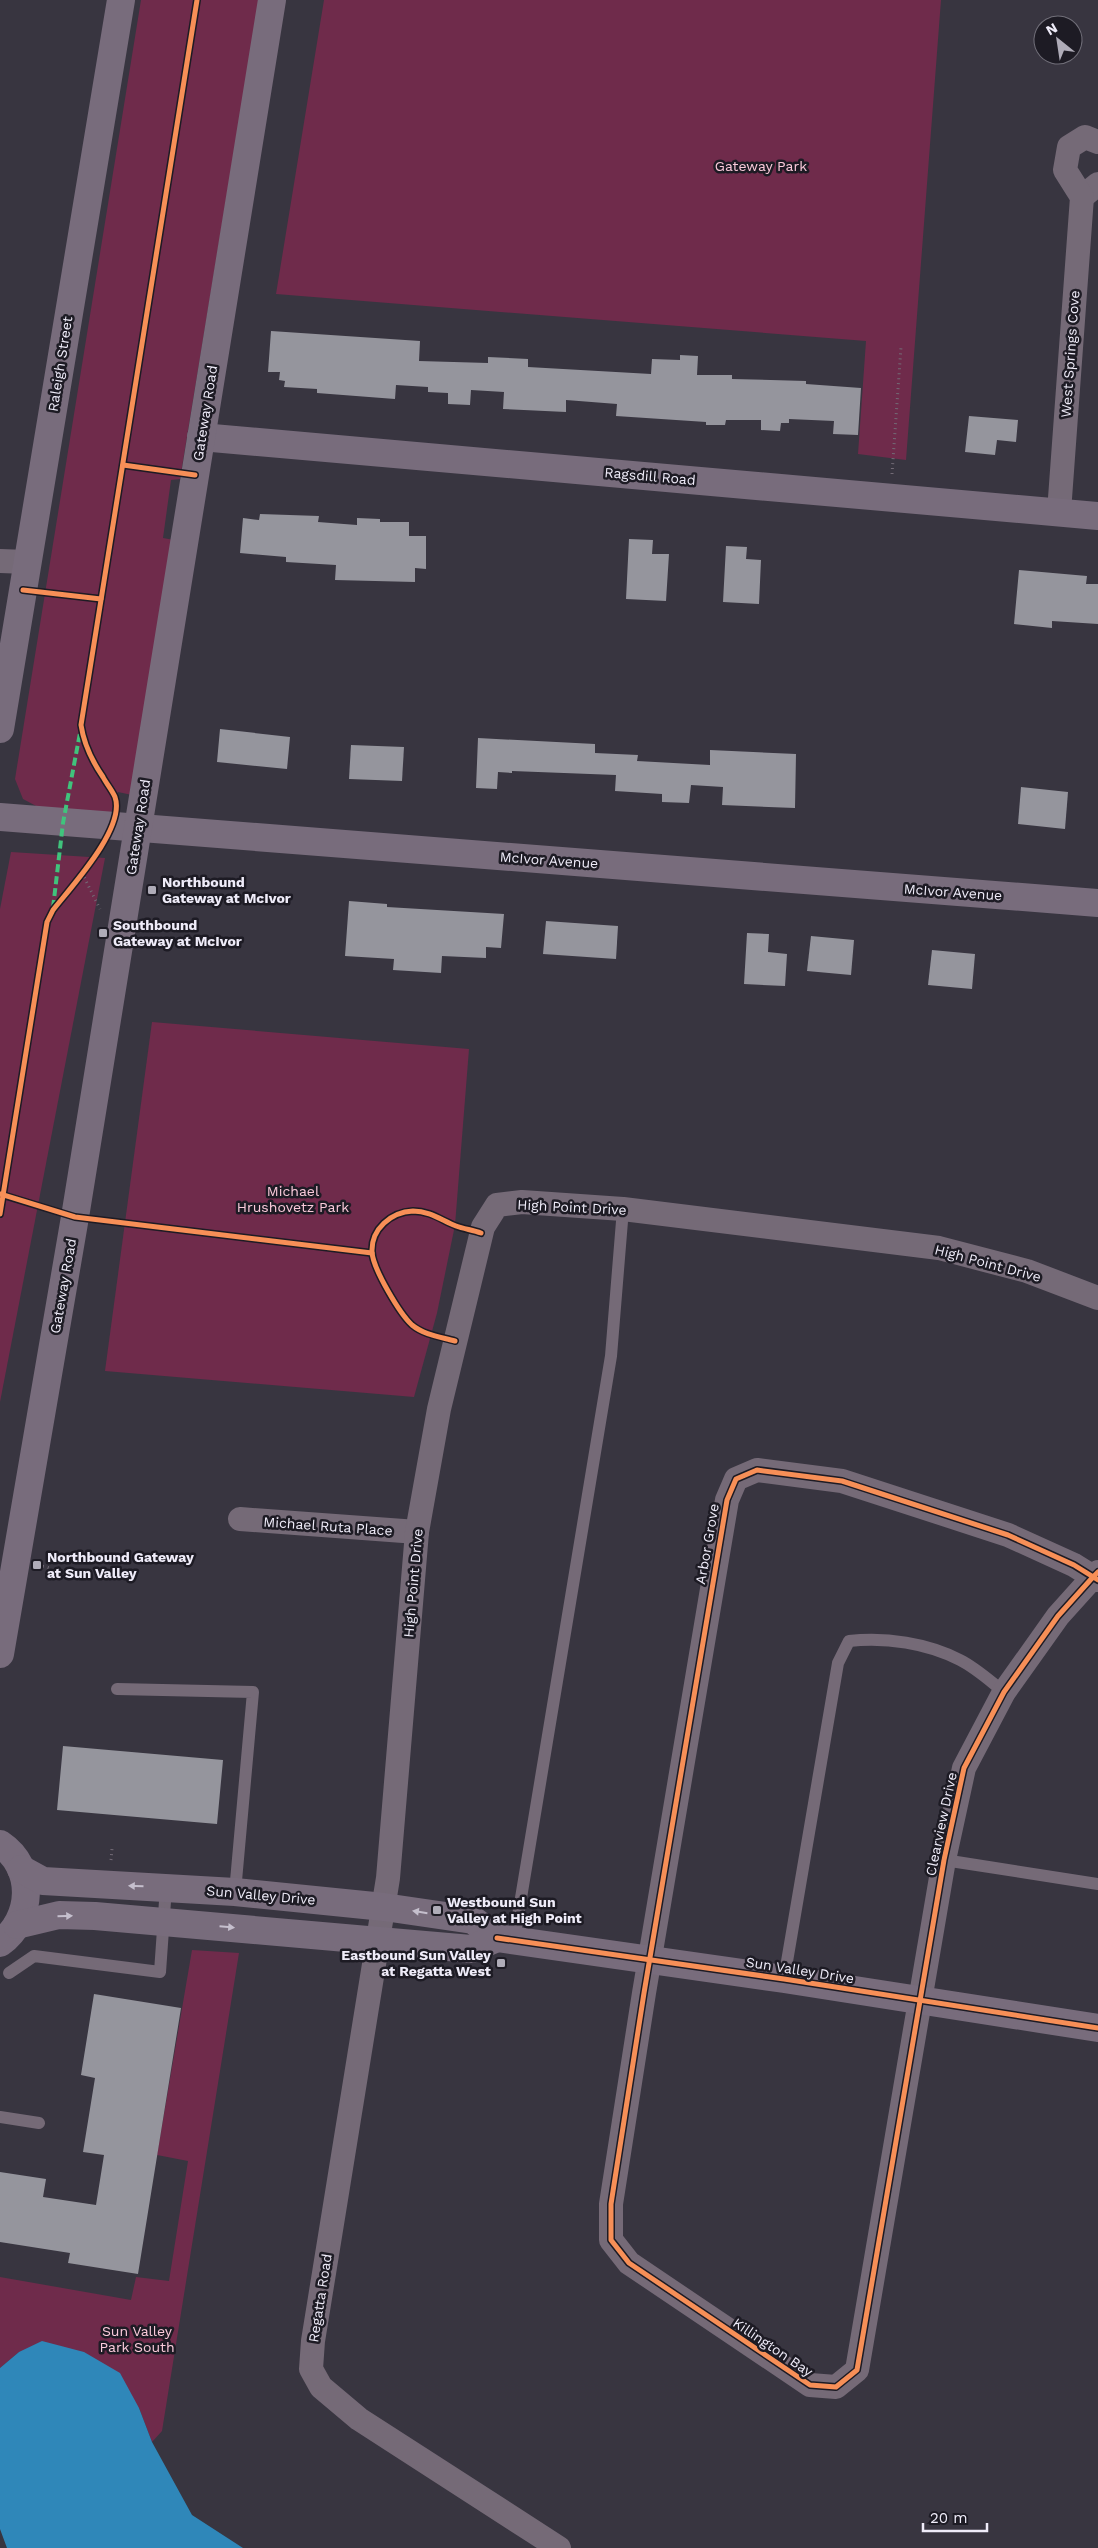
<svg xmlns="http://www.w3.org/2000/svg" width="1098" height="2548" viewBox="0 0 1098 2548" font-family="'Work Sans',sans-serif">
<style>
.green{fill:#6f2b4b}
.water{fill:#2f87b9}
.building{fill:#95959d}
.lines{fill:none;stroke-linecap:round;stroke-linejoin:round}
.path{stroke:#736b76;stroke-width:3;stroke-dasharray:1 4;stroke-linecap:butt}
.lane{stroke:#756a77;stroke-width:12}
.street{stroke:#756a77;stroke-width:24}
.secondary{stroke:#786c7c;stroke-width:28}
.quiet{stroke:#40c37c;stroke-width:4;stroke-dasharray:8 4;stroke-linecap:butt}
.cycleway-casing{stroke:#1d1b24;stroke-width:8}
.cycleway{stroke:#f78f57;stroke-width:5}
.oneway{fill:#c5bfcd}
.poi-dot{fill:#afacb8;stroke:#1d1b24;stroke-width:2}
.labels{text-anchor:middle;dominant-baseline:central;stroke-width:5;stroke-linejoin:round;paint-order:stroke}
.park-label{font-size:14px;fill:#fbcadb;stroke:#1d1b24}
.street-label{font-size:14px;fill:#efecf9;stroke:#1d1b24}
.poi-label{font-size:14px;font-weight:bold;fill:#efecf9;stroke:#1d1b24;text-anchor:start}
</style>
<rect width="100%" height="100%" fill="#383540"/>
<!-- green -->
<g class="green">
<polygon points="141,0 259,0 180,479 171,480 163,538 174,540 132,795 118,792 111,813 40,808 23,799 15,779"/>
<polygon points="324,0 941,0 906,460 858,454 866,341 276,294"/>
<polygon points="11,852 105,858 0,1402 0,909"/>
<polygon points="152,1022 469,1049 455,1225 437,1313 414,1397 105,1371"/>
<polygon points="192,1950 239,1953 162,2431 152,2442 139,2408 19,2352 0,2368 0,2277 131,2300 136,2277 169,2281 188,2161 157,2155"/>
</g>
<!-- water -->
<polygon class="water" points="42,2341 84,2352 120,2373 139,2408 152,2442 192,2515 243,2548 7,2548 0,2529 0,2368 19,2352"/>
<!-- building -->
<g class="building">
<polygon points="271,331 420,341 419,361 488,363 488,357 528,359 528,367 651,374 652,359 680,360 680,355 698,356 697,375 732,375 732,379 806,381 806,384 861,388 858,435 833,434 834,421 789,419 789,423 781,423 780,431 761,430 761,420 726,420 725,425 706,425 706,422 616,416 617,404 566,400 566,412 503,409 504,392 471,390 470,405 448,404 448,393 428,392 428,387 396,385 395,399 317,393 317,389 284,387 285,381 279,380 280,372 268,372"/>
<polygon points="969,416 1018,420 1016,442 997,440 995,455 965,452"/>
<polygon points="260,514 319,516 318,522 357,525 357,518 380,519 380,522 409,522 409,536 426,536 426,569 415,568 415,582 335,580 336,565 286,562 286,557 240,553 243,518 259,520"/>
<polygon points="629,539 653,540 652,554 669,554 666,601 626,599"/>
<polygon points="726,546 747,547 746,559 761,560 759,604 723,602"/>
<polygon points="1019,570 1087,576 1086,584 1098,584 1098,624 1052,621 1052,628 1014,624"/>
<polygon points="220,729 290,737 287,769 217,762"/>
<polygon points="478,738 595,744 595,753 638,755 637,761 710,765 710,750 796,754 795,808 722,805 723,787 691,785 689,803 662,802 662,794 615,791 616,775 512,771 512,773 498,772 497,789 476,788"/>
<polygon points="351,745 404,747 402,781 349,779"/>
<polygon points="1021,787 1068,792 1065,829 1018,824"/>
<polygon points="349,901 387,904 387,907 504,914 501,948 486,947 486,958 442,956 441,973 393,970 394,959 345,956"/>
<polygon points="546,921 618,926 616,959 543,954"/>
<polygon points="747,933 769,934 768,952 787,954 785,986 744,984"/>
<polygon points="811,936 854,940 851,975 807,971"/>
<polygon points="932,950 975,954 972,989 928,985"/>
<polygon points="63,1746 223,1760 217,1824 57,1810"/>
<polygon points="94,1994 181,2008 138,2274 68,2263 70,2253 0,2242 0,2172 46,2179 43,2197 96,2205 104,2155 83,2152 95,2078 81,2075"/>
</g>
<g class="lines">
<!-- path -->
<g class="path">
<polyline points="892,474 901,347"/>
<polyline points="82,873 100,909"/>
<polyline points="38,1565 50,1568"/>
<polyline points="111,1860 112,1849"/>
</g>
<!-- lane -->
<g class="lane">
<polyline points="117,1689 253,1692 235,1892"/>
<polyline points="944,1860 1098,1884"/>
<polyline points="514,1940 611,1356 623,1209"/>
<polyline points="9,1973 34,1956 160,1972 166,1887"/>
<path d="M784,1979L838,1663L849,1641C886,1637 927,1643 960,1660C976,1668 990,1681 1004,1692"/>
<polyline points="0,2117 39,2123"/>
</g>
<!-- street -->
<g class="street">
<polyline points="1082,197 1098,184"/>
<polyline points="1059,512 1082,197 1065,170 1069,147 1085,137 1098,142"/>
<polyline points="0,561 27,562"/>
<polyline points="240,1519 417,1532"/>
<polyline points="1098,1572 1093,1577 1058,1616 1004,1692 964,1768 944,1860 857,2370 836,2387 810,2385 629,2263 611,2240 611,2204 644,1993 727,1500 736,1479 757,1470 842,1481 1008,1535 1074,1565 1098,1580"/>
<polyline points="559,2548 359,2419 321,2387 311,2369 313,2341 388,1878 417,1532 439,1409 483,1227 497,1205 522,1202 623,1209 939,1248 1027,1271 1098,1298"/>
</g>
<!-- secondary -->
<g class="secondary">
<polyline points="201,437 1098,516"/>
<polyline points="0,729 121,0"/>
<polyline points="0,817 1098,903"/>
<polyline points="0,1654 75,1217 272,0"/>
<path d="M0,1844C36,1868 33,1919 0,1943"/>
<polyline points="21,1869 43,1881 235,1892 384,1907 473,1920 497,1938 784,1979 1098,2028"/>
<polyline points="17,1925 59,1915 95,1916 471,1949 497,1938"/>
</g>
<!-- quiet -->
<polyline class="quiet" points="53,908 63,823 80,733"/>
<defs>
<g id="cycleway">
<polyline points="123,465 195,475"/>
<polyline points="23,590 101,599"/>
<polyline points="0,1194 75,1217 372,1253"/>
<path d="M0,1214L47,922L53,910C71,887 126,828 115,797C112,790 106,783 103,777C92,761 84,745 81,725L197,0"/>
<path d="M455,1341C441,1337 424,1335 412,1325C400,1314 373,1269 372,1252C371,1229 391,1212 413,1211C430,1211 441,1220 456,1226C464,1229 473,1230 481,1233"/>
<polyline points="1098,1572 1093,1577 1058,1616 1004,1692 964,1768 944,1860 857,2370 836,2387 810,2385 629,2263 611,2240 611,2204 644,1993 727,1500 736,1479 757,1470 842,1481 1008,1535 1074,1565 1098,1580"/>
<polyline points="497,1938 784,1979 1098,2028"/>
</g>
</defs>
<!-- cycleway casing -->
<use href="#cycleway" class="cycleway-casing"/>
<!-- cycleway -->
<use href="#cycleway" class="cycleway"/>
</g>
<!-- one-way arrows -->
<defs><path id="oneway-solid" d="M-6-.8H1V-3.2L6.5 0L1 3.2V.8H-6Z" transform="scale(1.25)"/></defs>
<g class="oneway">
<use href="#oneway-solid" transform="translate(136 1886) rotate(-178)"/>
<use href="#oneway-solid" transform="translate(420 1912) rotate(-171)"/>
<use href="#oneway-solid" transform="translate(65 1916) rotate(-2)"/>
<use href="#oneway-solid" transform="translate(227 1927) rotate(5)"/>
</g>
<!-- markers -->
<g class="poi-dot">
<rect x="147" y="885" width="10" height="10" rx="2.5"/>
<rect x="98" y="928" width="10" height="10" rx="2.5"/>
<rect x="32" y="1560" width="10" height="10" rx="2.5"/>
<rect x="432" y="1905" width="10" height="10" rx="2.5"/>
<rect x="496" y="1958" width="10" height="10" rx="2.5"/>
</g>
<g class="labels">
<!-- park labels -->
<g class="park-label">
<text x="761" y="166">Gateway Park</text>
<text x="293" y="1191">Michael<tspan x="293" dy="16">Hrushovetz Park</tspan></text>
<text x="137" y="2331">Sun Valley<tspan x="137" dy="16">Park South</tspan></text>
</g>
<!-- street labels -->
<g class="street-label">
<text transform="translate(1070 354) rotate(-86)">West Springs Cove</text>
<text transform="translate(60 364) rotate(-81)">Raleigh Street</text>
<text transform="translate(205 413) rotate(-81)">Gateway Road</text>
<text transform="translate(650 476) rotate(5)">Ragsdill Road</text>
<text transform="translate(138 827) rotate(-81)">Gateway Road</text>
<text transform="translate(549 860) rotate(4)">McIvor Avenue</text>
<text transform="translate(953 892) rotate(4)">McIvor Avenue</text>
<text transform="translate(572 1207) rotate(3)">High Point Drive</text>
<text transform="translate(988 1263) rotate(15)">High Point Drive</text>
<text transform="translate(63 1286) rotate(-80)">Gateway Road</text>
<text transform="translate(328 1526) rotate(4)">Michael Ruta Place</text>
<text transform="translate(707 1544) rotate(-80)">Arbor Grove</text>
<text transform="translate(413 1583) rotate(-85)">High Point Drive</text>
<text transform="translate(941 1824) rotate(-78)">Clearview Drive</text>
<text transform="translate(261 1895) rotate(5)">Sun Valley Drive</text>
<text transform="translate(800 1970) rotate(9)">Sun Valley Drive</text>
<text transform="translate(320 2298) rotate(-81)">Regatta Road</text>
<text transform="translate(773 2347) rotate(34)">Killington Bay</text>
</g>
<!-- poi labels -->
<g class="poi-label">
<text x="162" y="882">Northbound<tspan x="162" dy="16">Gateway at McIvor</tspan></text>
<text x="113" y="925">Southbound<tspan x="113" dy="16">Gateway at McIvor</tspan></text>
<text x="47" y="1557">Northbound Gateway<tspan x="47" dy="16">at Sun Valley</tspan></text>
<text x="447" y="1902">Westbound Sun<tspan x="447" dy="16">Valley at High Point</tspan></text>
<text x="491" y="1955" text-anchor="end">Eastbound Sun Valley<tspan x="491" dy="16">at Regatta West</tspan></text>
</g>
</g>
<!-- north arrow -->
<g transform="translate(1058 40) rotate(330)"><circle r="24" fill="#1d1b24" stroke="#716f79"/>
<path d="M0-4L9 19L0 12L-9 19Z" fill="#afacb8"/>
<text y="-8" font-size="14" font-weight="bold" text-anchor="middle" fill="#efecf9">N</text>
</g>
<!-- scale -->
<path d="M923 2523v8h64v-8" fill="none" stroke="#efecf9" stroke-width="2.5"/>
<text x="930" y="2523" font-size="15" fill="#efecf9" stroke="#1d1b24" stroke-width="4" paint-order="stroke">20 m</text>
</svg>
